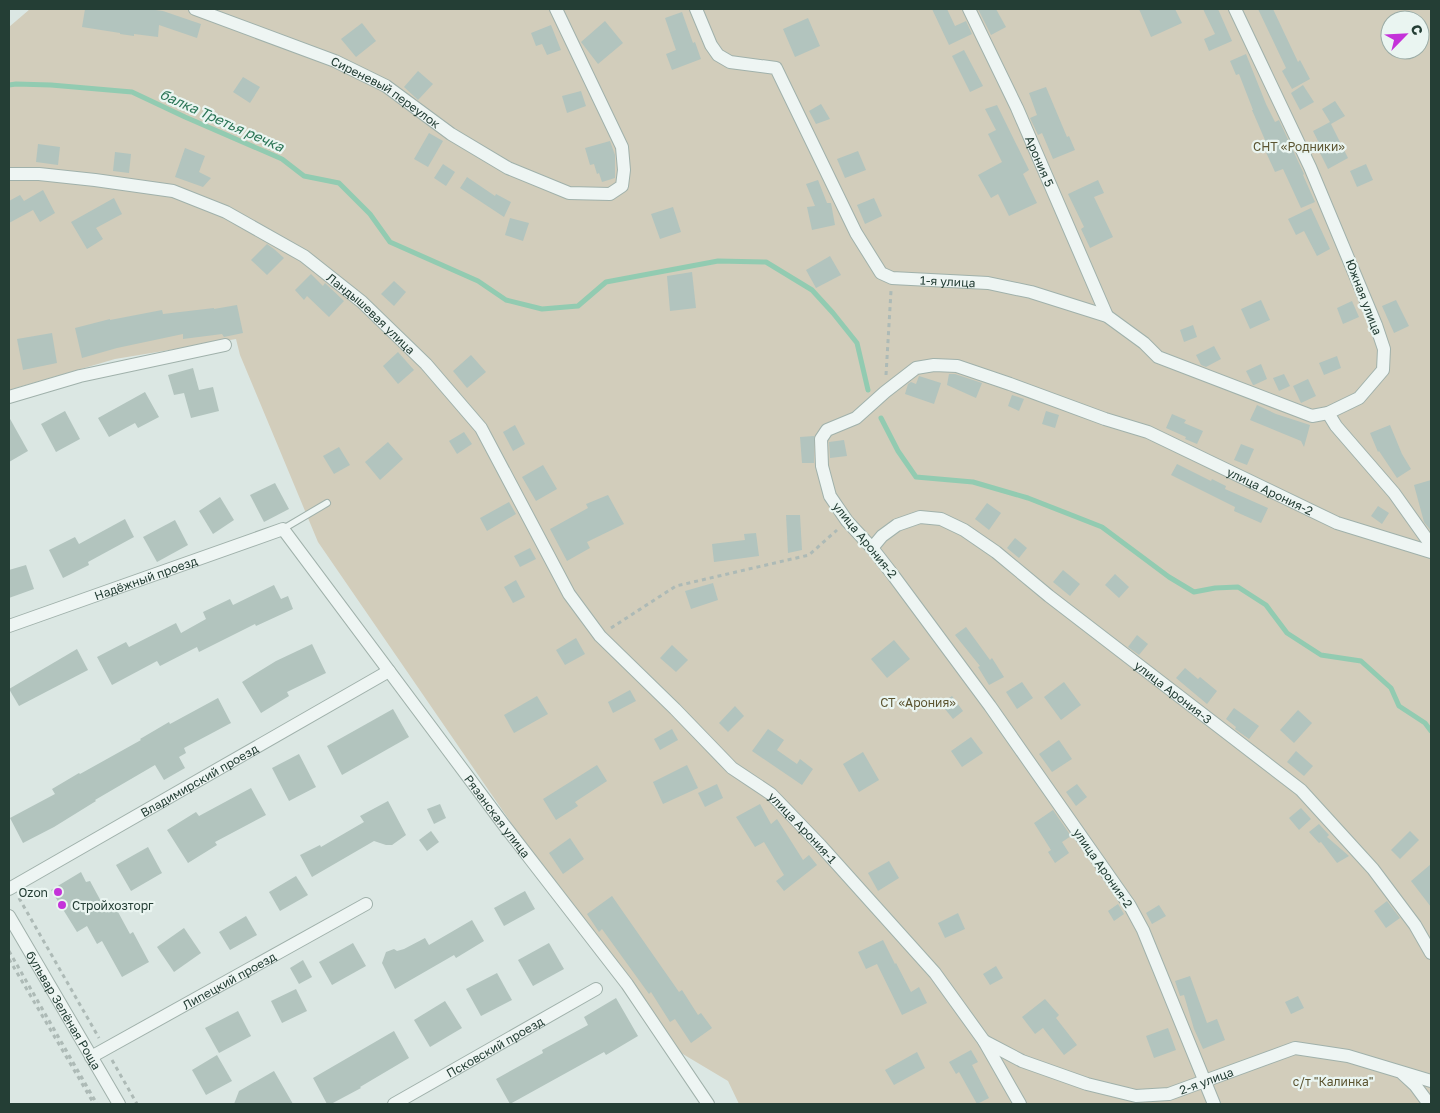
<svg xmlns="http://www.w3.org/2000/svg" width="1440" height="1113" viewBox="0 0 1440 1113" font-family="'Golos Text',sans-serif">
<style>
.green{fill:#d2cdbb;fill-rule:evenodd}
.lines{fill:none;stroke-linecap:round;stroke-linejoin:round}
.stream{stroke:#92cbb1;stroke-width:5}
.building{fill:#b2c4be}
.lane-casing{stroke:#a0b1ab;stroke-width:8}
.street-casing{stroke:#a0b1ab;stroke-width:14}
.path{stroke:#adbab6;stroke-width:3;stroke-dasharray:4 4;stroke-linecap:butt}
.lane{stroke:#eef5f3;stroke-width:6}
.street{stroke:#eef5f3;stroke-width:12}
.poi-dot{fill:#c432d9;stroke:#eaf5f1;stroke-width:2}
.labels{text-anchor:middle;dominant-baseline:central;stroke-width:4.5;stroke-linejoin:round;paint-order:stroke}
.street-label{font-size:12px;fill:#243e35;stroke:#eaf5f1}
.park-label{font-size:12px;fill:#5b5430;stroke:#eaf5f1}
.poi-label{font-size:12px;fill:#243e35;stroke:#eaf5f1;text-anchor:end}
.water-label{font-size:14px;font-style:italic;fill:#2b7556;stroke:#eaf5f1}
</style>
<rect width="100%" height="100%" fill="#dbe7e3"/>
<!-- green -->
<path class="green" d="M30,9H1431V1104H739L728,1081L661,1041L318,542L240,355L236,339L115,359L9,390V27ZM1390,20H1420V50H1390Z"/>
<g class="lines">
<!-- stream -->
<g class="stream">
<polyline points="9,85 16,84 51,85 132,92 185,117 282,159 304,176 339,183 370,214 390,242 478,281 506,300 542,309 578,306 606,282 718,261 766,262 812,290 833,313 857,343 868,390"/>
<polyline points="881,418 898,451 916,477 973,482 1028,498 1102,527 1169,577 1194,592 1215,588 1238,587 1266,605 1287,633 1321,655 1361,661 1391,688 1399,706 1425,723 1431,731"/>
</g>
</g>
<!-- building -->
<g class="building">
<polygon points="85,9 148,9 163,11 201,24 197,38 159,25 158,37 134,34 134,36 120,34 120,33 82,27"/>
<polygon points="932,9 947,9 955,26 966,21 972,34 949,45"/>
<polygon points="978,9 996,9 1006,27 991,35"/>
<polygon points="1139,9 1175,9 1182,23 1151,37"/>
<polygon points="1203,9 1218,9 1232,41 1209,51 1204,39 1215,34"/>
<polygon points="1258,9 1273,9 1298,62 1300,60 1310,79 1292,89 1282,71 1286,68"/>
<polygon points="682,12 693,43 695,42 701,59 672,70 666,54 676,50 665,18"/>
<polygon points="808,18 820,46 795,57 783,29"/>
<polygon points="605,21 623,43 598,64 581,42"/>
<polygon points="362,23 376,41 356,57 341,39"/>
<polygon points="551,25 561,50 547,55 542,44 536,46 531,33"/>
<polygon points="964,50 983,86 970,92 952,56"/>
<polygon points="1246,54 1266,104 1275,122 1279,120 1304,174 1303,175 1315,202 1301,208 1283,169 1275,172 1264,148 1268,147 1252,110 1253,110 1239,74 1236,75 1230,61"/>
<polygon points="418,71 433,84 418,100 404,87"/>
<polygon points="243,77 260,87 250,103 233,92"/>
<polygon points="1303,85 1314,102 1300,110 1291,93"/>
<polygon points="1046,87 1067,137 1069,136 1075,150 1053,159 1042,133 1038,135 1030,118 1037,115 1029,93"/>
<polygon points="581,91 586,106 567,113 562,96"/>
<polygon points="1335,101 1345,116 1331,124 1348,158 1328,169 1317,147 1320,145 1313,131 1330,122 1322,109"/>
<polygon points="821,104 830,119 816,124 809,111"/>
<polygon points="997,105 1029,170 1023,174 1037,203 1009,216 998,194 991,198 978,175 1002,162 988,134 996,130 985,109"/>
<polygon points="429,133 443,141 428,167 414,159"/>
<polygon points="610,141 615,155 615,178 602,182 599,173 597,174 594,164 590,165 585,148"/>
<polygon points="38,144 60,147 58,165 36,162"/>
<polygon points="185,148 205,156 199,172 211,178 203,187 175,177"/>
<polygon points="858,151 866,170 845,178 837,159"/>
<polygon points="115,152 131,154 129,173 113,171"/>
<polygon points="443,164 455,172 446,186 434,178"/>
<polygon points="1366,164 1373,180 1357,187 1350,171"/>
<polygon points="467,177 495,196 496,194 511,202 504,217 460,188"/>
<polygon points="818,180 827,203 831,203 835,225 812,230 807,207 815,206 806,184"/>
<polygon points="1098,180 1104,193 1094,197 1113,237 1090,248 1081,229 1084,227 1068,194"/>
<polygon points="43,190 55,213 40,222 33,210 9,223 9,201 20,195 24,201"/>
<polygon points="114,198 122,214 96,228 103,239 87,249 71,222"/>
<polygon points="874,198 882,216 865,224 857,205"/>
<polygon points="673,207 681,232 660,239 651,214"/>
<polygon points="1311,208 1330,249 1317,256 1304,231 1296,235 1288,219"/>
<polygon points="510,218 529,223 523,241 505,235"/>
<polygon points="267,244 274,249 284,258 267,275 251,260"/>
<polygon points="830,256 841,275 816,288 806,270"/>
<polygon points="692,272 696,308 670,311 667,276"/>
<polygon points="311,274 323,286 325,283 344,301 329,317 307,296 304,300 295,290"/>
<polygon points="394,281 406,292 394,306 381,294"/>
<polygon points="1261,300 1270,320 1250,329 1241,309"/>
<polygon points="1396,300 1409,326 1394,333 1382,306"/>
<polygon points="1352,301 1359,317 1343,324 1337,308"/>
<polygon points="237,305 243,333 224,337 222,334 183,339 183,334 117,348 82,358 75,328 110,319 110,320 162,310 163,314 214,308 214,309"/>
<polygon points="1193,325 1197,337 1184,342 1180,330"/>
<polygon points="52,333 57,363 23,370 17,339"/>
<polygon points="1214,346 1221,359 1206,367 1201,365 1196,355"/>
<polygon points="398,352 414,370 398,384 383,366"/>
<polygon points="471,355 486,372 467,388 453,371"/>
<polygon points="1337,356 1341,368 1324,375 1319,363"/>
<polygon points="1261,364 1267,379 1254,385 1253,385 1246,371"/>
<polygon points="193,368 199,390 213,387 219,411 191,418 184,393 174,395 168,375"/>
<polygon points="949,374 955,374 982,383 976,398 947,385"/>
<polygon points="1284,374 1290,386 1279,391 1273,378"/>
<polygon points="919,376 941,383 934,404 905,394 908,384 911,382 916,384"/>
<polygon points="1308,379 1316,396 1301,403 1293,386"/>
<polygon points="145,392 159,417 138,428 135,423 109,437 98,418"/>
<polygon points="1012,395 1024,399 1019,411 1008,406"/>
<polygon points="1257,405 1276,414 1310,425 1304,447 1301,441 1250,420"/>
<polygon points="65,411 80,439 56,452 41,424"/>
<polygon points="1046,411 1059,415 1055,428 1042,424"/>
<polygon points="1172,414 1186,420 1184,423 1203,431 1197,444 1185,439 1186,437 1166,428"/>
<polygon points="9,417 28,451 9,462"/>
<polygon points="515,425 525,444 513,451 503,432"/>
<polygon points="1390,425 1402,454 1411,469 1397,478 1379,451 1378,452 1370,433"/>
<polygon points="464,432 472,444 457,454 449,441"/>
<polygon points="814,436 814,463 802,463 800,437"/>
<polygon points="844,440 847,456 830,458 829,442"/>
<polygon points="388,442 403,459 380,480 365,462"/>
<polygon points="1241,444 1254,449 1247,465 1234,460"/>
<polygon points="339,447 350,465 334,474 323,456"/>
<polygon points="1177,464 1211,481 1212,479 1226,486 1225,489 1268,508 1261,523 1234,511 1235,507 1171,475"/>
<polygon points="543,465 557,489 536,501 522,477"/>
<polygon points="1431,480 1431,531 1424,522 1414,485"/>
<polygon points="275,483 289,509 264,522 250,495"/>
<polygon points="608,495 624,524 587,542 590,548 567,561 550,529 588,508 586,504"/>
<polygon points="220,497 234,520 213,534 199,511"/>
<polygon points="509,502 516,514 487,531 480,518"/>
<polygon points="987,503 1001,513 989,530 975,519"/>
<polygon points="1378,506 1389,513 1382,524 1371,516"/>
<polygon points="786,515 800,515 802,550 788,553"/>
<polygon points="125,519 134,537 88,562 89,565 63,578 49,550 75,537 79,544"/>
<polygon points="175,520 188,545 157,562 143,537"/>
<polygon points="756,533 759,556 714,562 712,544 745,540 744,534"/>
<polygon points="1015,538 1027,548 1019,558 1007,548"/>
<polygon points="530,548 536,559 520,567 514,556"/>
<polygon points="26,565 34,589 9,598 9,570"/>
<polygon points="1063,570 1080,584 1070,596 1053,582"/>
<polygon points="1115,574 1129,587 1119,598 1105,585"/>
<polygon points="516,580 525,597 513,603 504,587"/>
<polygon points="713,583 718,600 691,609 685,591"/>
<polygon points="274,585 281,599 288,596 293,609 256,626 255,624 199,652 197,647 160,666 157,661 112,685 97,657 126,642 129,647 176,623 181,633 206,619 203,612 230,599 233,605"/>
<polygon points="966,627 990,660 992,658 1004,677 989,685 978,667 980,666 955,635"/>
<polygon points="1137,635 1148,644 1139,655 1128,647"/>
<polygon points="576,638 585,654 565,665 556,650"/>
<polygon points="894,640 910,659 887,678 871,659"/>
<polygon points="312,644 326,673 287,692 289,696 261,713 242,682 276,661"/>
<polygon points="672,645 688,660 676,672 660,658"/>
<polygon points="77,649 88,670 19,706 9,689"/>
<polygon points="1185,668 1198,679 1200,677 1217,691 1207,704 1176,678"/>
<polygon points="1022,682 1033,698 1017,709 1006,692"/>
<polygon points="1064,682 1081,705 1061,720 1044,697"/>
<polygon points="630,690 636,701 613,713 608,702"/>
<polygon points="537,696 548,714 514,733 504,715"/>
<polygon points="952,696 963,711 953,719 941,704"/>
<polygon points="218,698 231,723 184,748 186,753 179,757 185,768 164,780 155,765 95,800 96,801 54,827 23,843 10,818 55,794 52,789 79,773 80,774 141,740 140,739 169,722 170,724"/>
<polygon points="735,706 744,716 728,732 719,723"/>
<polygon points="1234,708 1259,726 1249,739 1235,729 1236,727 1226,719"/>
<polygon points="393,709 409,737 342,775 327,746"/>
<polygon points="1298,710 1312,723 1294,743 1280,730"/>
<polygon points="672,729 678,740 660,750 654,739"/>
<polygon points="768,729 784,740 777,750 797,764 800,759 813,769 802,785 752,751"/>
<polygon points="971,737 983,753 962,767 951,751"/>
<polygon points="1059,740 1072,759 1052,772 1039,754"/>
<polygon points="1296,751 1313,766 1304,776 1287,762"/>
<polygon points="863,752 879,780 859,792 843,764"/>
<polygon points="299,754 316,787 289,801 272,768"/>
<polygon points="597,765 607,781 575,802 578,806 556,820 543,799"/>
<polygon points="687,765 698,788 663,804 653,782"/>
<polygon points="717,784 723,798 705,807 698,793"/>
<polygon points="1077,784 1087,797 1076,806 1066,792"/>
<polygon points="251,788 266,815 215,842 217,845 188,863 167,830 196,812 199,816"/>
<polygon points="388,801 406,835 392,845 386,845 374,841 312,877 300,855 320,845 321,847 364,822 360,816"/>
<polygon points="440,804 446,818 434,824 427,809"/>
<polygon points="760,804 771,824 777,819 803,860 809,855 817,865 784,891 776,881 784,875 764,842 755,847 736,817"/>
<polygon points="1301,808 1311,819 1299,830 1289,818"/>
<polygon points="1053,810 1071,836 1062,842 1069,853 1055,863 1048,852 1051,850 1034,823"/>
<polygon points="1319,824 1329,835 1327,837 1349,856 1337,863 1321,842 1319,843 1309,832"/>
<polygon points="431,831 439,842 427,851 419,840"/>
<polygon points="1410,831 1419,840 1400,859 1391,850"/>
<polygon points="570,838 584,859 563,874 549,853"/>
<polygon points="148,847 162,873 131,891 116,865"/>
<polygon points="889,861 899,878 878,891 868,873"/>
<polygon points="1431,864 1431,907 1411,881"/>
<polygon points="81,872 86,882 90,881 103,905 112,901 130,934 133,932 149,962 122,977 102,941 97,944 87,926 77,932 51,890"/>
<polygon points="296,876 308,895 280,911 269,892"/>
<polygon points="525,891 535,909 504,926 494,908"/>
<polygon points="612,896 679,992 682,990 698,1015 701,1013 712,1028 691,1043 675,1019 670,1022 651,992 649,994 602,929 599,932 587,914"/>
<polygon points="1387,901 1400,918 1386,928 1374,911"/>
<polygon points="1118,904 1124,914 1114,921 1108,911"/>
<polygon points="1159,905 1166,916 1152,924 1146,913"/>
<polygon points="958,913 965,929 945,938 938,923"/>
<polygon points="246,916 257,935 230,950 219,932"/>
<polygon points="472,920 484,941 456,958 454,955 395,989 382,963 386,952 394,949 397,951 404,949 425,938 429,945"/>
<polygon points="184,928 201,953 174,972 157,947"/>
<polygon points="883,940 895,964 896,963 911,992 919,987 927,1003 902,1015 877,964 866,969 858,952"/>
<polygon points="353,943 366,966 332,985 319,962"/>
<polygon points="549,943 564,969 533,986 518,960"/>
<polygon points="303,960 312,977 299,984 290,968"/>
<polygon points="996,966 1003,978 990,985 983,974"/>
<polygon points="497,973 512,1000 481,1016 466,989"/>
<polygon points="1190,976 1207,1023 1217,1019 1225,1040 1203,1049 1194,1029 1184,995 1180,996 1175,981"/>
<polygon points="296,989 307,1011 282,1023 271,1001"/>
<polygon points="1298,996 1304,1008 1291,1014 1285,1002"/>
<polygon points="616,998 638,1036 606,1055 604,1052 510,1104 496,1079 543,1053 542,1050 588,1025 584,1017"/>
<polygon points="1045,999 1059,1015 1056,1018 1077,1045 1064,1055 1043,1028 1035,1034 1022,1017"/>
<polygon points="445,1001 462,1028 430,1047 414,1020"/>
<polygon points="238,1011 251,1036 219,1053 205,1028"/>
<polygon points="1168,1028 1176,1050 1154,1058 1146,1036"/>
<polygon points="394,1031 409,1058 360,1087 361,1088 331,1104 327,1104 313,1078"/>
<polygon points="971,1050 978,1062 972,1065 989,1098 977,1104 959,1072 956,1074 949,1062"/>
<polygon points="917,1052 925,1068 894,1085 885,1070"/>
<polygon points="217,1055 232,1081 206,1095 192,1070"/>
<polygon points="274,1071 293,1104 234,1104 239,1091"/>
</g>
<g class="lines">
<defs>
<polyline id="lane" points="283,529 327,503"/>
<g id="street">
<path id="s1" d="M195,9L335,61L386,86L451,134L508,168L569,193L610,194L622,186L624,170L622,147L556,9"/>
<path id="s2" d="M696,9L711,45L718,55L730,62L776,68L856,233L881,273L892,278L988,283L1031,292L1107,316L1144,343L1158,357L1312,416L1328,413L1359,398L1383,370L1384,349L1376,325L1310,167L1235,9"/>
<path id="s3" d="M969,9L1017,108L1107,316"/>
<path id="s4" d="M9,174H39L95,180L173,191L226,212L304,256L362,302L426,364L481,428L569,594L600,636L675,709L732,768L771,794L820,845L935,973L984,1041L1020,1104"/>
<polyline points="9,397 80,376 225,345"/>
<polyline points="1328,413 1336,426 1394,493 1431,545"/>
<path id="s5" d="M872,548L882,536L897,525L920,517L941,519L964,530L996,552L1049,596L1301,790L1373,869L1415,925L1431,953"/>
<path id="s6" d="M9,626L283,529L504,825L627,984L708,1104"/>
<path id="s7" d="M9,889L389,671"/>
<path id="s8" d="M9,916L119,1104"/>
<path id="s9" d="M984,1041L1022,1061L1087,1084L1136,1096L1169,1094L1295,1048L1348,1056L1431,1081"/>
<path id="s10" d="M91,1057L366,904"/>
<polyline points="1403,1074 1415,1085 1429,1104"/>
<path id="s11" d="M394,1104L596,989"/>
<path id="s12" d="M1214,1104L1143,930L1130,906L990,706L893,575L872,548L847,521L830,496L822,466L821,439L827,430L856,418L885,392L916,368L934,365L957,366L1010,384L1105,419L1148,432L1337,523L1431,552"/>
</g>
</defs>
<!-- lane casing -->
<use href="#lane" class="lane-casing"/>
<!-- street casing -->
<use href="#street" class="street-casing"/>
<!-- path -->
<g class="path">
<polyline points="886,375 891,291"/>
<polyline points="611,628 676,586 809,555 837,530"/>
<polyline points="19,898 99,1038"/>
<polyline points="9,951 97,1104"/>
<polyline points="9,959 94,1104"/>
<polyline points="112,1060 137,1104"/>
</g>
<!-- lane -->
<use href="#lane" class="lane"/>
<!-- street -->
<use href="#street" class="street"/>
</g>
<!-- markers -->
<g class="poi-dot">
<circle cx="58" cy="892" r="5"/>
<circle cx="62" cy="905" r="5"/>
</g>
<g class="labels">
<!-- street labels -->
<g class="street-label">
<text stroke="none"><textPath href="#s1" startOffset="209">Сиреневый переулок</textPath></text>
<text stroke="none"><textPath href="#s3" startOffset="168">Арония 5</textPath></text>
<text stroke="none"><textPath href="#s2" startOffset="410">1-я улица</textPath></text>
<text transform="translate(1364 297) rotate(69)">Южная улица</text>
<text stroke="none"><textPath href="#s4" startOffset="400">Ландышевая улица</textPath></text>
<text stroke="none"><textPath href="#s12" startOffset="1281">улица Арония-2</textPath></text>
<text transform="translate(865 540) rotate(51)">улица Арония-2</text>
<text stroke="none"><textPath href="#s6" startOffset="145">Надёжный проезд</textPath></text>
<text stroke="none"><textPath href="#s5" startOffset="370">улица Арония-3</textPath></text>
<text stroke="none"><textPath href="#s7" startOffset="219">Владимирский проезд</textPath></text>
<text stroke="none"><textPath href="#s6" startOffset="649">Рязанская улица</textPath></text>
<text stroke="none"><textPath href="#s4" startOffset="1079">улица Арония-1</textPath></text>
<text transform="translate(1103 868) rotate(55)">улица Арония-2</text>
<text stroke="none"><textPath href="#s10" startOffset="158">Липецкий проезд</textPath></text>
<text stroke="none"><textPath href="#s8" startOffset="109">бульвар Зелёная Роща</textPath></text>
<text stroke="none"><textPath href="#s11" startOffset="116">Псковский проезд</textPath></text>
<text stroke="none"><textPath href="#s9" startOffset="235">2-я улица</textPath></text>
</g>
<!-- park labels -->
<g class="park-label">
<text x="1299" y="146">СНТ «Родники»</text>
<text x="918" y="702">СТ «Арония»</text>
<text x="1333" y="1081">с/т "Калинка"</text>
</g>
<!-- poi labels -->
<g class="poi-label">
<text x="48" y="892">Ozon</text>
<text x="72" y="905" text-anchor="start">Стройхозторг</text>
</g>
<!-- water labels -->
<g class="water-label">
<text transform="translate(222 120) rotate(24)">балка Третья речка</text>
</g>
</g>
<!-- border -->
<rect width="1440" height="1113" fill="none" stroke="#243e35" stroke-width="20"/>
<!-- north arrow -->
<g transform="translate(1405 35) rotate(66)"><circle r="24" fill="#eaf5f1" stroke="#9baca6"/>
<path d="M0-4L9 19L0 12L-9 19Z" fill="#c432d9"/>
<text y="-8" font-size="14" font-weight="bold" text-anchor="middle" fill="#243e35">С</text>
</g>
</svg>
